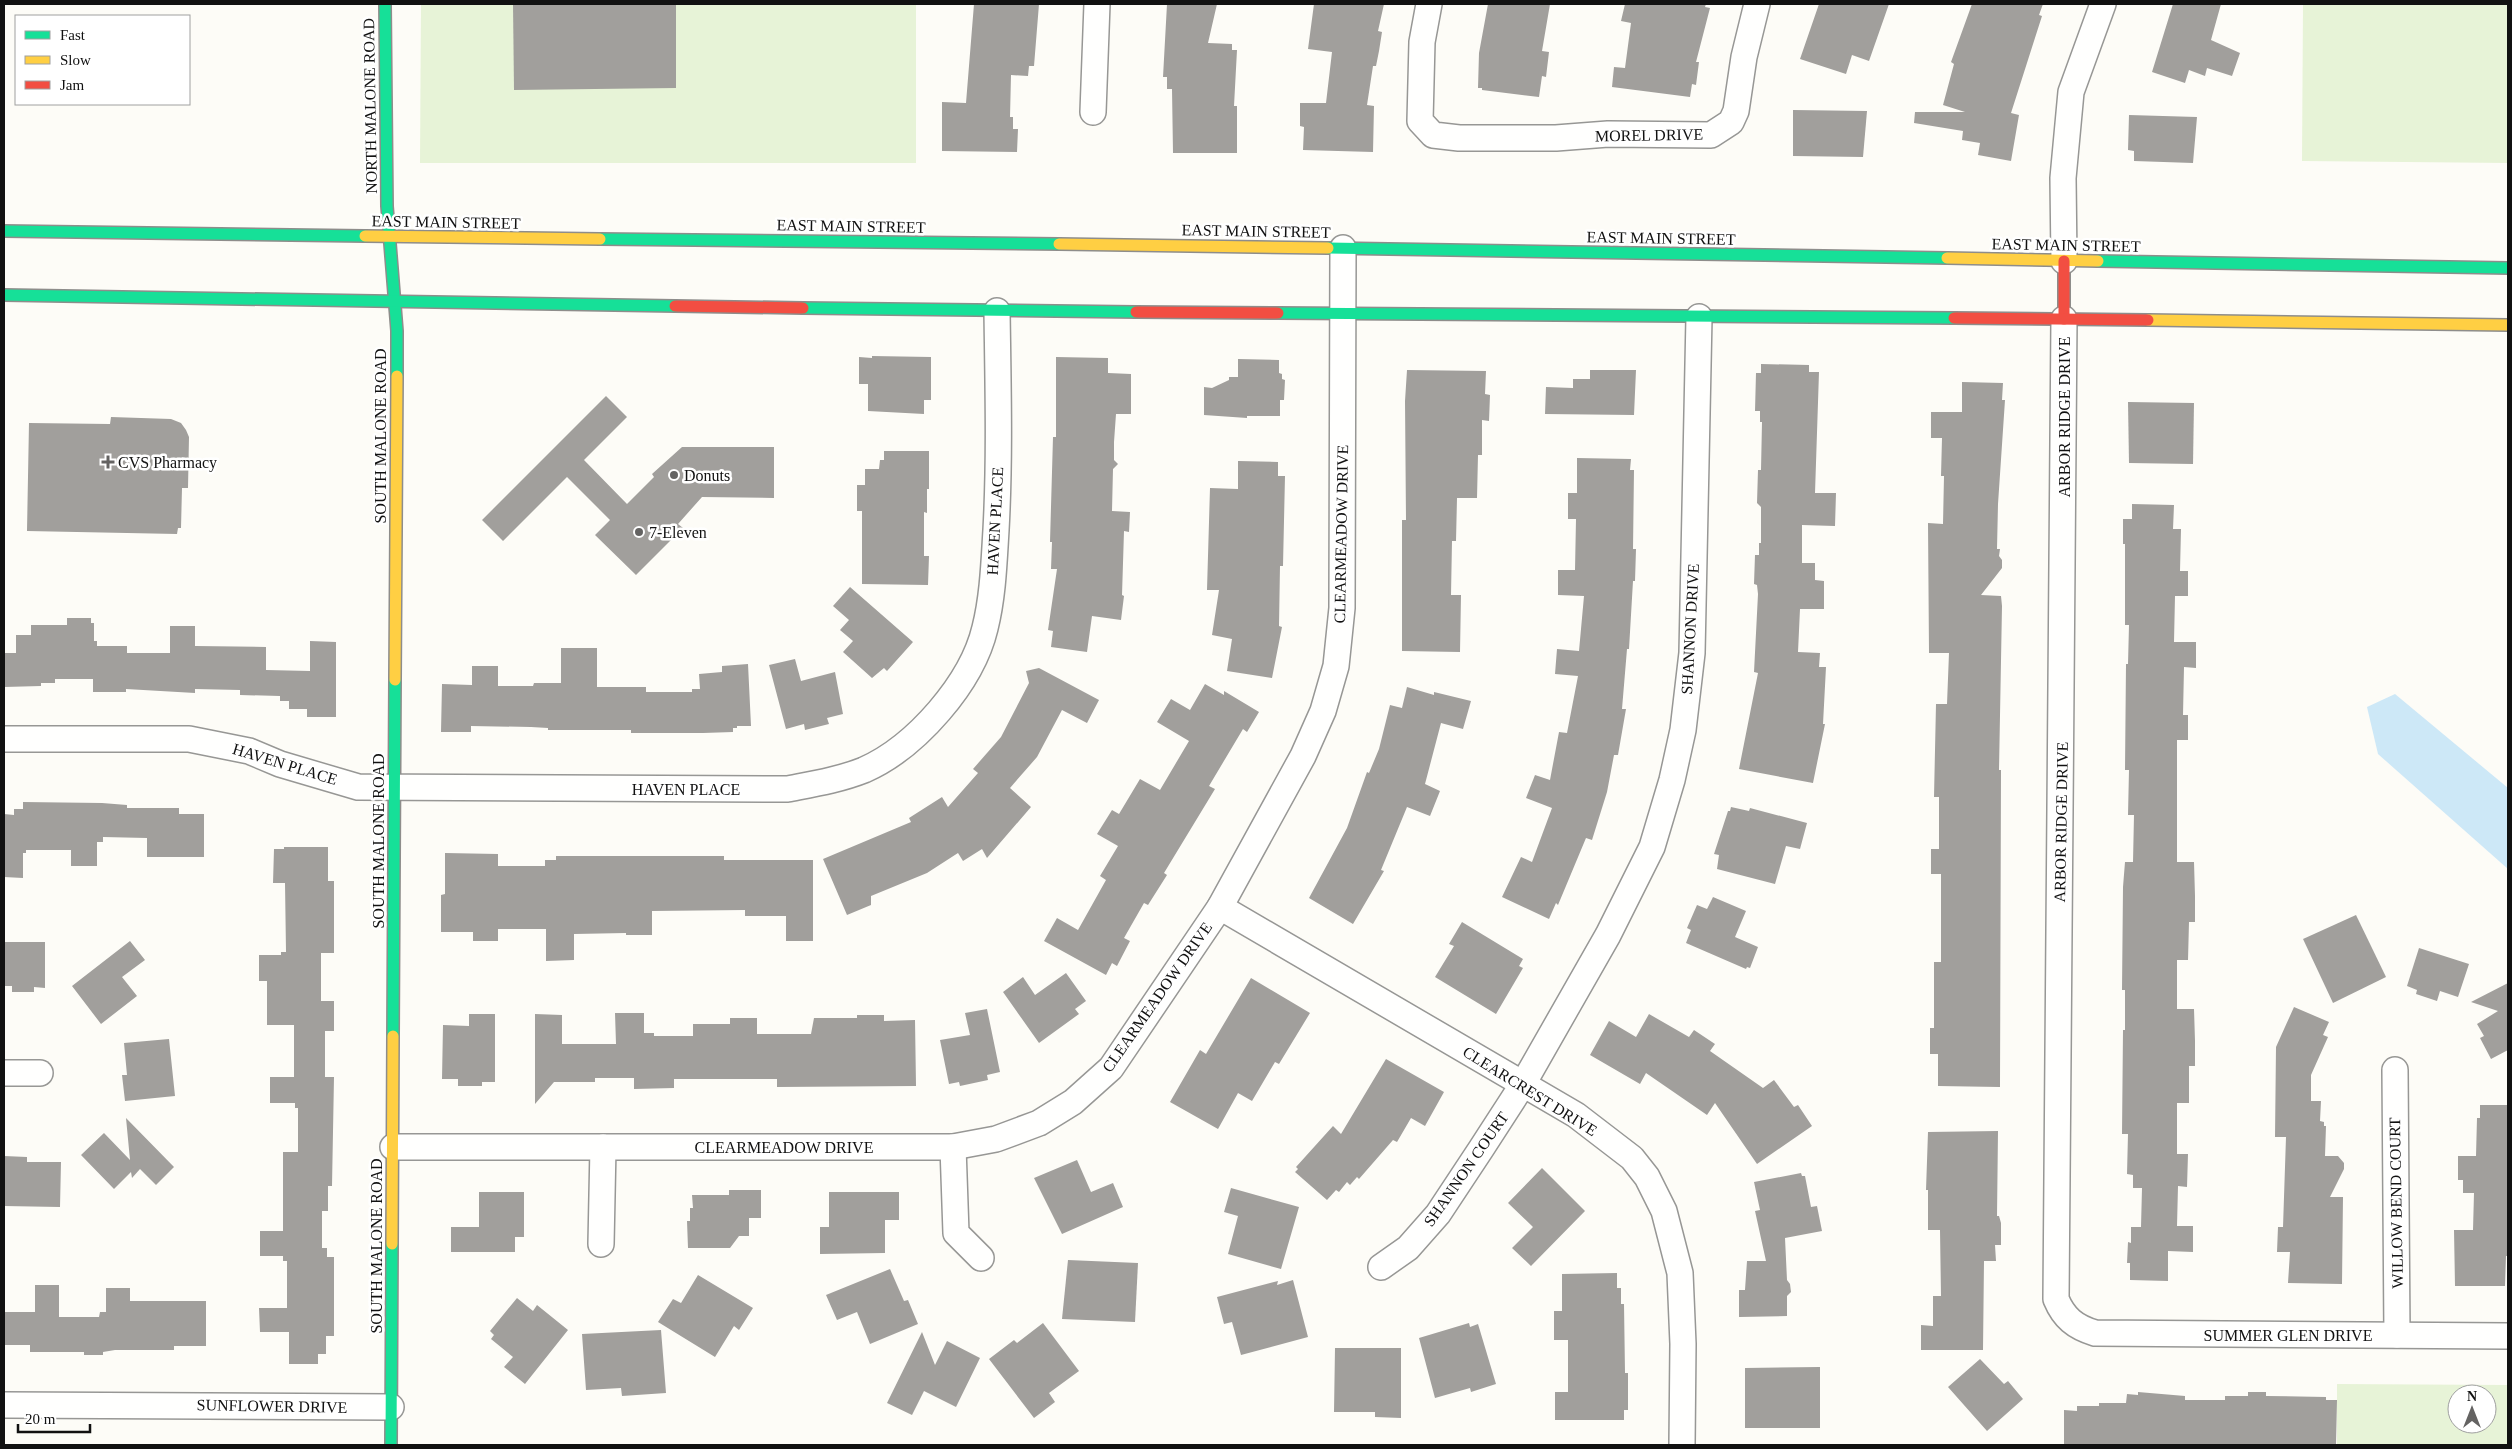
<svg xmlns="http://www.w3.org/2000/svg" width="2512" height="1449" viewBox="0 0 2512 1449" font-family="'Times New Roman',serif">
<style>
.green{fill:#e7f3d7;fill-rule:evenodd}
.water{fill:#cde8f7}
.building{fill:#a19f9c}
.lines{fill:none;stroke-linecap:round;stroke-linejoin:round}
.street-casing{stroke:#979795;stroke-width:28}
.fast-casing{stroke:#8e8d8b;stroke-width:14}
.slow-casing{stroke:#8e8d8b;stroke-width:14}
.jam-casing{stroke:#8e8d8b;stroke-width:14}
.street{stroke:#fffffe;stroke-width:25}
.fast{stroke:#16e098;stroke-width:11}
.slow{stroke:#ffcf43;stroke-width:11}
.jam{stroke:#f24e42;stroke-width:11}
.poi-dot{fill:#646362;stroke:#fff;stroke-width:2}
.labels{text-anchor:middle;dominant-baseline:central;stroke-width:5;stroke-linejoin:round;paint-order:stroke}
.street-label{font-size:16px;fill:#111;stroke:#fff}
.poi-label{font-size:16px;fill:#111;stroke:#fff;text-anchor:start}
</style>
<rect width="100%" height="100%" fill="#fdfcf7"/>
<!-- green -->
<g class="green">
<polygon points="421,4 916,4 916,163 420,163"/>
<polygon points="2303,4 2508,4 2508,163 2302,161"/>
<path d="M2337,1384L2508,1385V1445H2337ZM2457,1394H2487V1424H2457Z"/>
</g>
<!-- water -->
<polygon class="water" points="2395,694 2508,788 2508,869 2378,754 2367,707"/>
<!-- building -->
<g class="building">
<polygon points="513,4 676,4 676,88 514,90"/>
<polygon points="974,4 1039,4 1034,66 1029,66 1028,76 1011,75 1010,117 1013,117 1013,129 1018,129 1017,152 942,151 942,102 966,103"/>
<polygon points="1167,4 1217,4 1208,43 1232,44 1232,50 1237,50 1234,106 1237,106 1237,153 1173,153 1172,89 1167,89 1167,77 1163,77"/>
<polygon points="1314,4 1384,4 1378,31 1382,32 1379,51 1376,66 1373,66 1367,105 1374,106 1373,152 1303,150 1304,127 1300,126 1300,103 1326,103 1332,52 1308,49"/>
<polygon points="1488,4 1550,4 1542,51 1549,52 1546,77 1542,76 1539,97 1482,90 1482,88 1478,88 1479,53"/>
<polygon points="1625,4 1706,4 1705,7 1710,8 1696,62 1699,62 1696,85 1692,84 1690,97 1612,87 1614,67 1625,68 1631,23 1621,21"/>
<polygon points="1819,4 1889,4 1869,61 1852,55 1846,74 1800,59"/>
<polygon points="1972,4 2043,4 2039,15 2042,16 2011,113 2019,115 2011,161 1978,155 1980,143 1962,140 1963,131 1914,123 1915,112 1965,112 1943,105 1954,64 1951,62"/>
<polygon points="2173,4 2221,4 2211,40 2240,53 2232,76 2207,68 2205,76 2189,70 2185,83 2152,72"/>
<polygon points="1793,110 1867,111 1863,157 1793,156"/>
<polygon points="2129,115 2197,117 2193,163 2134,161 2134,151 2128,150"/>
<polygon points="872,356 931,357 931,400 924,400 924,414 868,411 868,384 859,384 859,357 872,358"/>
<polygon points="1056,357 1108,358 1108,373 1131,374 1131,414 1116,414 1114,442 1114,460 1118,464 1113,469 1112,511 1130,512 1129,532 1124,531 1122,595 1124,596 1121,620 1092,616 1087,652 1051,647 1053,631 1048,630 1057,569 1051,569 1052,542 1050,542 1053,437 1056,437"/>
<polygon points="1238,359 1279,360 1279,373 1282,374 1282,379 1285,380 1284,400 1280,400 1280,416 1247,416 1247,418 1204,415 1204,387 1212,388 1229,380 1229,377 1238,377"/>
<polygon points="1761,364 1809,365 1809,372 1819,372 1815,493 1836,493 1835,526 1802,525 1802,563 1815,563 1815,580 1824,581 1824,609 1800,609 1798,652 1820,653 1819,667 1826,667 1823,724 1825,724 1813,783 1739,769 1758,673 1754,672 1758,594 1757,585 1754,584 1755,555 1759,555 1759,543 1761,543 1761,507 1757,503 1758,470 1761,470 1762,422 1760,422 1760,411 1755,411 1756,373 1761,373"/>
<polygon points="1407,370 1486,371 1485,394 1490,395 1489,421 1482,420 1482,455 1478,455 1477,498 1457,498 1456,541 1452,541 1451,595 1461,595 1460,652 1402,651 1402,520 1406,520 1405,401"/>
<polygon points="1590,370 1636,370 1634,415 1545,414 1546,387 1573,388 1573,379 1590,379"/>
<polygon points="1962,382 2003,383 2002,400 2005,400 1998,504 1997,549 2000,549 1999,556 2002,560 2002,568 1981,595 2001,596 2002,606 1999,770 2001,770 2000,1087 1938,1086 1938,1054 1930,1054 1930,1028 1934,1028 1934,962 1941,962 1941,874 1931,874 1931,849 1939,849 1939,797 1934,797 1936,704 1947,704 1949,653 1929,653 1928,523 1943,524 1944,476 1941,476 1942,438 1931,438 1931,412 1962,412"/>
<polygon points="606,396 627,417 584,460 627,504 654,477 652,474 682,447 774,447 774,498 702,497 678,524 683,528 636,575 595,535 610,520 567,477 503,541 482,520"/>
<polygon points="2128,402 2194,403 2193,464 2129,463"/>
<polygon points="111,417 171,419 181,423 186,430 189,437 188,488 182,488 181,528 178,528 177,534 27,531 29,423 110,424"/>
<polygon points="884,451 929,451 929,489 927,489 927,513 924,512 924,556 929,556 928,585 862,584 862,511 857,511 857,485 865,485 865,469 879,469 880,460 884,460"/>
<polygon points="1577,458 1631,459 1630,470 1634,470 1633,549 1636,549 1635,581 1633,581 1629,649 1627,649 1622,709 1626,709 1618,755 1614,755 1607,792 1592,840 1586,838 1558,905 1556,903 1549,919 1502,897 1521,857 1532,862 1552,808 1526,798 1535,775 1550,780 1559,732 1567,733 1578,676 1555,674 1557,649 1579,651 1584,596 1558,595 1558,570 1575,570 1576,519 1568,519 1568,493 1577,493"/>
<polygon points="1238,461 1278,462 1278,476 1285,476 1283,566 1280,566 1279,626 1282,627 1272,678 1227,671 1232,639 1212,635 1219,590 1207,590 1210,488 1238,489"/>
<polygon points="2132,504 2174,505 2173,529 2181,529 2180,571 2188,571 2188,596 2175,596 2174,642 2196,642 2196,668 2184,667 2183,715 2188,715 2188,740 2177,740 2177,862 2194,862 2195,896 2195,922 2189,922 2188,960 2177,960 2177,1009 2194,1009 2195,1041 2195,1066 2189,1066 2189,1103 2177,1103 2177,1154 2188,1154 2187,1187 2178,1186 2177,1226 2193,1226 2193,1252 2168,1251 2168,1281 2130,1280 2130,1263 2127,1263 2128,1242 2131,1243 2131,1227 2141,1227 2142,1188 2133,1188 2133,1175 2127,1174 2128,1134 2122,1134 2123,1030 2125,1030 2125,990 2122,990 2123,887 2125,862 2133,862 2134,815 2128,815 2129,770 2125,770 2126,664 2128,664 2129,625 2125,625 2125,544 2123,544 2123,519 2132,519"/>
<polygon points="850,587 913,642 887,671 884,668 872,678 843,652 853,641 840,630 849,620 833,606"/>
<polygon points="67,618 91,618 91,623 94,623 94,641 97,641 97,646 127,646 127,653 170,653 170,626 195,626 195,646 266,647 266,670 310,671 310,641 336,642 336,717 307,717 307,709 289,709 289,701 280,701 280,696 240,695 240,690 195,689 195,693 126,689 126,692 93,692 93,679 55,679 55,683 41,683 41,686 4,687 4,653 16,653 16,635 31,635 31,625 67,625"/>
<polygon points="561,648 597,648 597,687 646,687 646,692 692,692 692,689 700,689 699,674 722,672 722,666 748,664 751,726 737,726 737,728 733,728 733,732 703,733 631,733 631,730 548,730 548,728 531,727 471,726 471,732 441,732 442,684 472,685 472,666 498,666 498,686 533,686 534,683 561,683"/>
<polygon points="795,659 801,681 835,672 843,714 827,718 829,724 805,730 804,724 786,729 769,665"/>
<polygon points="1039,668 1099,700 1087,723 1062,710 1037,757 1010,788 1031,807 987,858 982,849 963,861 958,853 927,873 871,896 871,905 847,915 823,859 911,822 909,818 942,797 948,807 978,773 973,769 1001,737 1029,683 1026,671"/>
<polygon points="1205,684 1224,695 1224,691 1259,712 1247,732 1243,729 1209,786 1215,789 1164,873 1167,875 1148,905 1144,903 1124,938 1130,941 1117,966 1112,963 1106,975 1044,941 1057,918 1078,930 1106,880 1100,876 1118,846 1097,834 1112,810 1119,814 1140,779 1160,790 1189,741 1157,722 1171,699 1190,710"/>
<polygon points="1407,687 1434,695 1434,692 1471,701 1463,729 1441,723 1425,784 1440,791 1430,816 1407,807 1381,870 1384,871 1353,924 1309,898 1347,828 1367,772 1369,773 1379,749 1390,705 1402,708"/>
<polygon points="23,802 102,803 127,805 127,808 179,808 179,814 204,814 204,857 147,857 147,838 103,837 103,842 97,842 97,866 71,866 71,850 26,850 26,853 23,853 23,878 4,877 4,814 14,815 14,809 23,809"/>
<polygon points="1731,807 1749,811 1750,808 1807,823 1800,849 1786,846 1775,884 1717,869 1719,855 1714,854 1728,811 1730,811"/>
<polygon points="284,847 328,847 328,881 334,881 334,953 321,953 321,1001 334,1001 334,1031 325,1031 325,1077 334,1077 332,1186 328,1186 328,1211 322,1211 322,1248 327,1248 327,1257 334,1257 334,1336 326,1336 326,1354 318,1354 318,1364 289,1364 289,1332 260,1332 259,1308 287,1308 287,1261 283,1261 283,1256 260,1256 260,1231 283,1231 283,1152 298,1152 298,1108 295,1108 295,1103 270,1103 270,1077 294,1077 294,1025 267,1025 267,981 259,981 259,955 281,955 281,952 286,952 285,883 273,883 274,849 284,849"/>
<polygon points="445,853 498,854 498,866 545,866 545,860 556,860 556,856 724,856 724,860 813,860 813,941 786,941 786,916 745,916 745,910 652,911 652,935 626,935 626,933 574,934 574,960 546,961 546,929 498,929 498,941 473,941 473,932 441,932 441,895 445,894"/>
<polygon points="1713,897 1746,911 1735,937 1758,947 1750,968 1747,967 1746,969 1686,943 1691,930 1687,928 1697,905 1707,909"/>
<polygon points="2356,915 2386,977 2333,1003 2303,939"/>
<polygon points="1462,922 1523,959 1519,966 1523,968 1496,1014 1435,977 1454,946 1449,944"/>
<polygon points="130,941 145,960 122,977 137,996 101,1024 72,986"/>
<polygon points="4,942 45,942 45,988 34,987 34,992 12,992 12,986 4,986"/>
<polygon points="2419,948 2469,964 2458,997 2440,991 2437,1001 2416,994 2417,990 2407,986"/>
<polygon points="1066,973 1086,1001 1075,1009 1079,1014 1039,1043 1003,992 1023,977 1035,995"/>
<polygon points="1251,978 1310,1013 1279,1064 1275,1062 1252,1101 1238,1093 1218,1129 1170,1102 1200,1050 1206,1054"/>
<polygon points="2508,983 2508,1050 2491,1059 2480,1038 2484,1036 2477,1024 2498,1011 2471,1002"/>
<polygon points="2294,1007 2329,1022 2323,1035 2328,1037 2311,1075 2311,1101 2321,1101 2320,1121 2324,1122 2324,1126 2326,1126 2325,1156 2338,1156 2344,1163 2344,1169 2330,1197 2343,1197 2342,1284 2288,1283 2290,1252 2277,1252 2278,1227 2283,1227 2286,1137 2275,1137 2276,1047"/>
<polygon points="987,1009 1000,1072 987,1075 988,1080 960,1086 959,1082 949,1084 940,1040 970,1035 965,1013"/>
<polygon points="615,1013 644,1013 644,1033 654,1033 654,1036 693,1036 693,1024 730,1024 730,1018 757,1018 757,1034 811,1034 814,1018 857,1018 857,1015 884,1015 884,1021 915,1020 916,1086 777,1087 777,1079 674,1079 674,1088 634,1089 634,1078 595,1078 595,1082 554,1082 535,1104 535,1014 562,1015 562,1044 616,1044"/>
<polygon points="469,1014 495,1014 495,1082 482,1082 482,1086 458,1086 458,1079 442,1079 443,1025 469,1026"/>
<polygon points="1649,1014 1689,1037 1694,1030 1715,1044 1710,1051 1763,1088 1774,1080 1794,1107 1798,1105 1812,1126 1757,1164 1715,1103 1707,1115 1646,1073 1640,1084 1590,1055 1609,1021 1636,1037"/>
<polygon points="169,1039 175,1096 125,1101 122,1075 127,1075 124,1043"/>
<polygon points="1386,1059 1444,1092 1425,1126 1411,1118 1397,1142 1393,1140 1359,1179 1357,1177 1350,1185 1347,1182 1339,1192 1336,1190 1327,1200 1295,1172 1298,1169 1296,1167 1333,1126 1341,1134"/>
<polygon points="2480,1105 2508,1105 2508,1256 2506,1256 2505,1286 2455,1286 2454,1230 2473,1230 2474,1193 2463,1193 2463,1180 2458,1180 2458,1156 2476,1156 2477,1118 2480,1118"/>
<polygon points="126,1118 174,1167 156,1185 140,1169 132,1178 131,1172 114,1189 81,1155 104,1133 130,1160"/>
<polygon points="1998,1131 1997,1216 1999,1216 2001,1223 2001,1245 1995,1245 1996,1261 1984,1261 1983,1350 1921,1350 1921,1325 1933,1326 1933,1296 1941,1296 1940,1230 1928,1230 1928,1190 1926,1190 1928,1132"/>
<polygon points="4,1156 27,1157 27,1162 61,1162 60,1207 4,1206"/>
<polygon points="1077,1160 1091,1192 1113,1183 1123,1207 1062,1234 1034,1178"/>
<polygon points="1542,1168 1585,1211 1531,1266 1512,1248 1533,1227 1508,1203"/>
<polygon points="1801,1173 1802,1176 1805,1176 1811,1207 1817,1206 1822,1231 1785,1238 1787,1280 1790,1284 1791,1292 1787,1296 1787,1316 1739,1317 1739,1290 1745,1290 1747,1261 1766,1261 1755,1211 1760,1210 1754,1182"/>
<polygon points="1231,1188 1299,1207 1281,1269 1228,1254 1238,1216 1224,1212"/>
<polygon points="729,1190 761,1190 761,1218 749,1218 749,1236 739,1236 730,1248 688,1248 687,1221 690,1221 690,1208 693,1208 692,1195 729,1195"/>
<polygon points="479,1192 524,1192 524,1237 515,1237 515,1252 451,1252 451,1227 479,1227"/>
<polygon points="829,1192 899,1192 899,1220 885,1220 885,1253 820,1254 820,1227 829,1227"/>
<polygon points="1068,1260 1138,1263 1135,1322 1062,1319"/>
<polygon points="890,1269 904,1301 908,1300 918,1324 870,1344 857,1312 837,1320 826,1295"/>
<polygon points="1617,1273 1617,1288 1621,1288 1621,1304 1624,1304 1625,1373 1628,1373 1628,1410 1624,1410 1624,1420 1555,1420 1555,1392 1568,1392 1568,1340 1554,1340 1554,1311 1562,1311 1562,1274"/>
<polygon points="698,1275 753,1308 739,1330 734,1326 715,1357 658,1322 673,1299 681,1303"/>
<polygon points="1293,1280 1308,1337 1241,1355 1232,1322 1224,1324 1217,1297 1278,1281 1277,1285"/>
<polygon points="35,1285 59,1285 59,1317 99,1317 100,1312 106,1312 106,1288 130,1288 130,1301 206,1301 206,1346 174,1346 174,1350 115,1350 103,1352 103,1355 84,1355 84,1352 30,1352 30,1345 4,1345 4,1312 35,1312"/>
<polygon points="517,1298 533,1311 537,1305 568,1330 525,1384 504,1367 513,1357 491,1339 494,1335 490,1331"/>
<polygon points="1043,1323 1079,1371 1049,1393 1055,1402 1034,1418 989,1359 1014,1340 1017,1343"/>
<polygon points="1469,1323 1470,1327 1478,1324 1496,1384 1471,1392 1470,1388 1435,1398 1419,1338"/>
<polygon points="661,1330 666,1393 622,1396 621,1388 586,1390 582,1334"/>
<polygon points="922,1332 935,1365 947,1341 980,1358 956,1407 924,1391 912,1415 887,1403"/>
<polygon points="1335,1348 1401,1348 1401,1418 1375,1417 1375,1412 1334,1412"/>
<polygon points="1980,1359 2004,1384 2008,1381 2023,1399 1987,1431 1948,1387"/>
<polygon points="1820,1367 1820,1428 1745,1428 1745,1368"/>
<polygon points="2138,1392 2185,1396 2185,1400 2225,1400 2225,1396 2248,1396 2248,1392 2266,1392 2266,1396 2326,1397 2326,1400 2337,1400 2336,1445 2064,1445 2064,1410 2077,1411 2077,1406 2099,1406 2099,1403 2126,1403 2127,1394 2138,1395"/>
</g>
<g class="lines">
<defs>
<g id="street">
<polyline points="1429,4 1422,42 1420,121 1433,135 1459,138 1556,138 1608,134 1711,135 1731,122 1736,111 1744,57 1757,4"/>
<polyline points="1093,112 1097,4"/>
<polyline points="2064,261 2063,178 2071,92 2103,4"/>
<path d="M2064,319L2056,1299C2064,1318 2075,1327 2095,1333L2508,1336"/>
<path d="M4,739H189L249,751L280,764L358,787L787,789C813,784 839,780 864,770C916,747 972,683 985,628C993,596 994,562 996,530C1000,457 998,384 997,311"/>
<polyline points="1220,907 1576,1115 1632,1158 1647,1177 1664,1211 1680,1273 1683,1344 1682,1445"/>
<polyline points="2395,1070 2397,1335"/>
<polyline points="4,1073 40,1073"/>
<polyline points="393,1147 953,1147 996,1139 1039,1123 1073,1102 1111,1068 1220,907 1303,756 1323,711 1336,666 1342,608 1343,248"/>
<polyline points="953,1147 956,1233 981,1258"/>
<polyline points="601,1244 603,1147"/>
<polyline points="1381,1267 1408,1248 1438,1214 1481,1149 1523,1084 1608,935 1652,847 1672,780 1683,730 1692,653 1699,317"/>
<polyline points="4,1405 391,1407"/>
</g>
<g id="fast">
<polyline points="385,4 387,206 397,331 397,376"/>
<polyline points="4,231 365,236"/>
<polyline points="600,239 1059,244"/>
<polyline points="1328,248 1947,258"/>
<polyline points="2098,261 2508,268"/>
<polyline points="4,295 675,306"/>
<polyline points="803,308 1136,312"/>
<polyline points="1278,313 1954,318"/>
<polyline points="393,1036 395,680"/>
<polyline points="391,1445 392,1244"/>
</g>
<g id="slow">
<polyline points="365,236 600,239"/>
<polyline points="1059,244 1328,248"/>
<polyline points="1947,258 2098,261"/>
<polyline points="2148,320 2508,325"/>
<polyline points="395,680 397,376"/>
<polyline points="392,1244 393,1036"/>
</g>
<g id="jam">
<polyline points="2064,261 2064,319"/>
<polyline points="675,306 803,308"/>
<polyline points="1136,312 1278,313"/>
<polyline points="1954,318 2148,320"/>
</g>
</defs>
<!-- street casing -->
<use href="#street" class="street-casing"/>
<!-- fast casing -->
<use href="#fast" class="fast-casing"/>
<!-- slow casing -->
<use href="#slow" class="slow-casing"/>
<!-- jam casing -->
<use href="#jam" class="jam-casing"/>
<!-- street -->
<use href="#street" class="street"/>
<!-- fast -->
<use href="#fast" class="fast"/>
<!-- slow -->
<use href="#slow" class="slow"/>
<!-- jam -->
<use href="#jam" class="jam"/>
</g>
<!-- markers -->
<g class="poi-dot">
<path d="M105.5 454.5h5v5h5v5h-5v5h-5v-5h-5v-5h5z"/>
<circle cx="674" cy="475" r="5"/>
<circle cx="639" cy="532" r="5"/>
</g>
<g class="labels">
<!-- street labels -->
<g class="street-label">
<text transform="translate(370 106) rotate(-91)">NORTH MALONE ROAD</text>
<text transform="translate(1649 135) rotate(-1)">MOREL DRIVE</text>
<text transform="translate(446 222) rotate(1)">EAST MAIN STREET</text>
<text transform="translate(851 226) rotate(1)">EAST MAIN STREET</text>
<text transform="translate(1256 231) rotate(1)">EAST MAIN STREET</text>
<text transform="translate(1661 238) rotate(1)">EAST MAIN STREET</text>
<text transform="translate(2066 245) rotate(1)">EAST MAIN STREET</text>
<text transform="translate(2064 417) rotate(-90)">ARBOR RIDGE DRIVE</text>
<text transform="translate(380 436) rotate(-90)">SOUTH MALONE ROAD</text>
<text transform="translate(995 521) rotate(-87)">HAVEN PLACE</text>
<text transform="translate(1341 534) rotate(-89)">CLEARMEADOW DRIVE</text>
<text transform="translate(1690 629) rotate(-87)">SHANNON DRIVE</text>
<text transform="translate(285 764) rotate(17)">HAVEN PLACE</text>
<text x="686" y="789">HAVEN PLACE</text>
<text transform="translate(2061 822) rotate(-89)">ARBOR RIDGE DRIVE</text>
<text transform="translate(378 841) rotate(-90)">SOUTH MALONE ROAD</text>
<text transform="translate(1157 997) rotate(-55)">CLEARMEADOW DRIVE</text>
<text transform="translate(1530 1091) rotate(32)">CLEARCREST DRIVE</text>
<text x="784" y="1147">CLEARMEADOW DRIVE</text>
<text transform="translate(1466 1169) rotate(-55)">SHANNON COURT</text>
<text transform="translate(2396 1203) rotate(-91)">WILLOW BEND COURT</text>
<text transform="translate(376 1246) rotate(-90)">SOUTH MALONE ROAD</text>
<text x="2288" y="1335">SUMMER GLEN DRIVE</text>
<text transform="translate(272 1406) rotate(1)">SUNFLOWER DRIVE</text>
</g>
<!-- poi labels -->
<g class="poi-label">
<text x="118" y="462">CVS Pharmacy</text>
<text x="684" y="475">Donuts</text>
<text x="649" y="532">7-Eleven</text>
</g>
</g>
<!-- border -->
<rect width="2512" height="1449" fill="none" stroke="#111111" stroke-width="10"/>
<!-- legend -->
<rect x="15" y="15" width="175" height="90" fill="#ffffff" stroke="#a0a0a0"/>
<rect x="25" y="31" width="25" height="8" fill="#16e098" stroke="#a0a0a0"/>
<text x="60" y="40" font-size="15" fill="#111111">Fast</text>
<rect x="25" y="56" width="25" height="8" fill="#ffcf43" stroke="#a0a0a0"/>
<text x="60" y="65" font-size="15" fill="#111111">Slow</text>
<rect x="25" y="81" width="25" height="8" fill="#f24e42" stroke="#a0a0a0"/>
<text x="60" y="90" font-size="15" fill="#111111">Jam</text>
<!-- north arrow -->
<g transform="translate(2472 1409)"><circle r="24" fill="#ffffff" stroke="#a0a0a0"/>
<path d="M0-4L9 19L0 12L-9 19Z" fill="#646362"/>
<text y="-8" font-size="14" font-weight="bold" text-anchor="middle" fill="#111111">N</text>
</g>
<!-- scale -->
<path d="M18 1424v8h72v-8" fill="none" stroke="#111111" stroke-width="2.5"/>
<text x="25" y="1424" font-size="15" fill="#111111" stroke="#ffffff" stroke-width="4" paint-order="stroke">20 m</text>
</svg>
